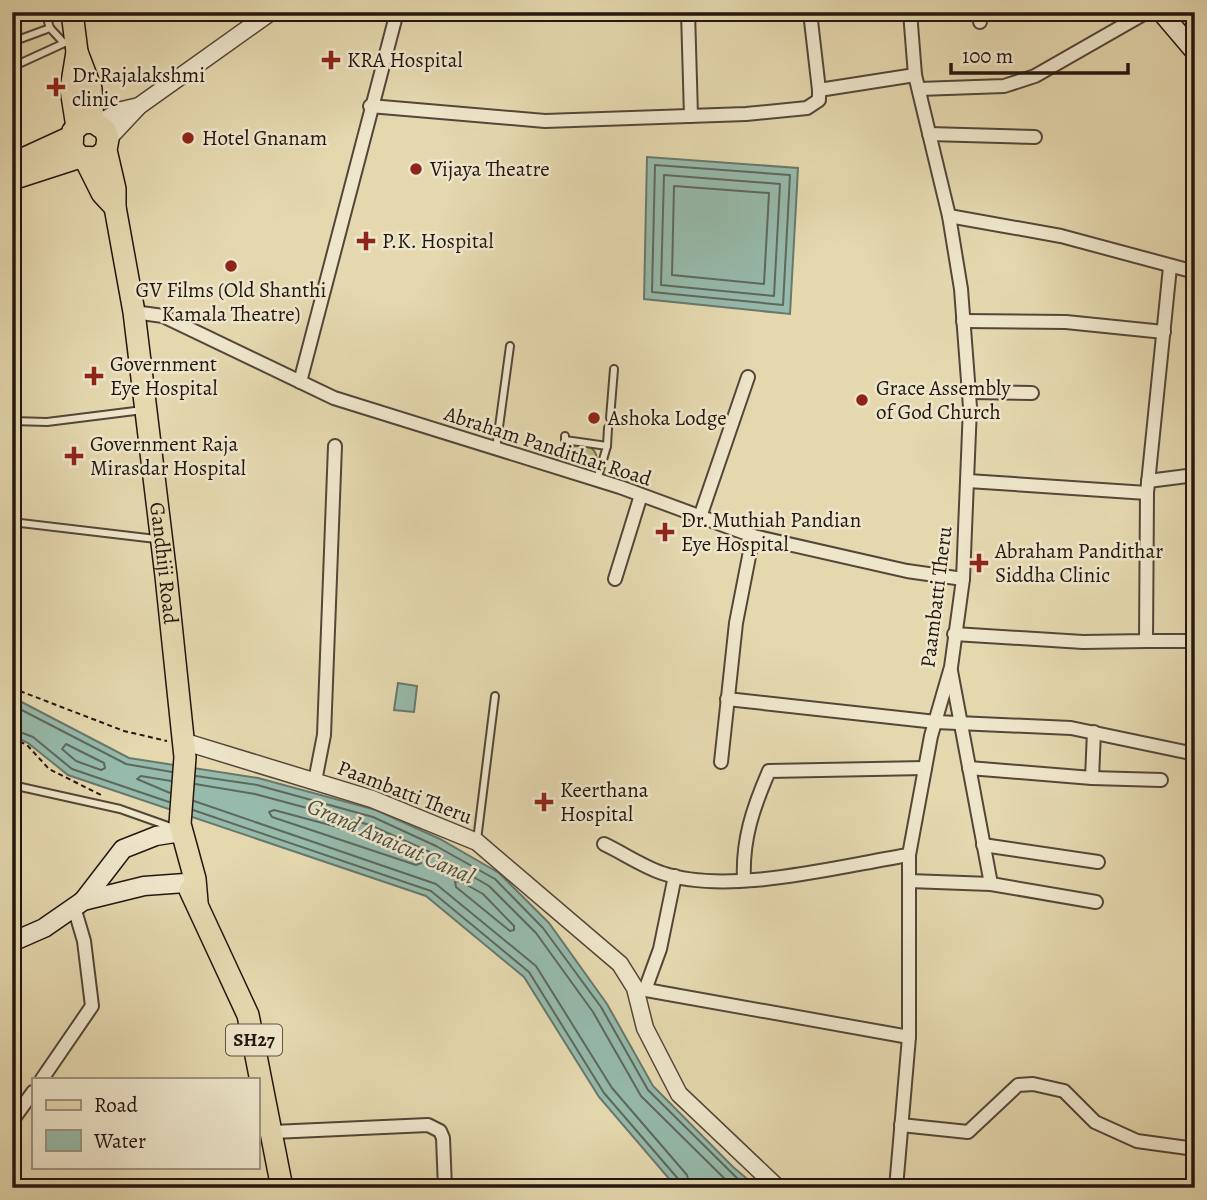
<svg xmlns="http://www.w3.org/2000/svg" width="1207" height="1200" viewBox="0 0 1207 1200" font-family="Alegreya,serif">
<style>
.garden{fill:#bcbc85;stroke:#70694a;stroke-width:2}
.water{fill:#96baab;stroke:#68786d;stroke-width:2}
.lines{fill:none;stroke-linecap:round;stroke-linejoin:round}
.shore{stroke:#5d685e;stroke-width:2}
.service-casing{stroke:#544638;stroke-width:10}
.minor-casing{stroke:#544638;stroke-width:16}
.tertiary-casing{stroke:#544638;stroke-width:19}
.secondary-casing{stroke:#241610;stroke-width:21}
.primary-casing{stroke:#241610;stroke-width:24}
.path{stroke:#241610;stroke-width:2;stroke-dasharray:5 3.5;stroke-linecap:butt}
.service{stroke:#eee6cb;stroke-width:6}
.minor{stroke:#eee6cb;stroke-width:12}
.tertiary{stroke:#eee6cb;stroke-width:16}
.secondary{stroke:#eee6cb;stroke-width:18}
.primary{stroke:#e5d8af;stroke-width:21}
.poi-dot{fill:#8f2418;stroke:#eee6cb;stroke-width:2.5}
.labels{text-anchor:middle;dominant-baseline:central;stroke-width:5;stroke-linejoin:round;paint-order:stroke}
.shield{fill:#eee6cb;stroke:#615448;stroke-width:2}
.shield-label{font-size:19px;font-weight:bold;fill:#241610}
.poi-label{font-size:21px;fill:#241610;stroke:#eee6cb;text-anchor:start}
.street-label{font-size:21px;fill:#241610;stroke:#eee6cb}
.water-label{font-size:23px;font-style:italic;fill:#4c4f46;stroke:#eee6cb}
</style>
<rect width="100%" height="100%" fill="#e5d8af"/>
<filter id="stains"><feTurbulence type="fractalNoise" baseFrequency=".00286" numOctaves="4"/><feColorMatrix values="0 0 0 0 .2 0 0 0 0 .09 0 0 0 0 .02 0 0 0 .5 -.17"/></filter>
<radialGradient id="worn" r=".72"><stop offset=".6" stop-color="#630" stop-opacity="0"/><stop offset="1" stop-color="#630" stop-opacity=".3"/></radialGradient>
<!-- garden -->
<path class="garden" d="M580,444C593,445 600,454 595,467L567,458L572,447Z"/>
<!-- water -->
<g class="water">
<polygon points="647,157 798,168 790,314 644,299"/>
<polygon points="398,683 417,686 414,712 394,710"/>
<polygon points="12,697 129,758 258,778 376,810 440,839 499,873 549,923 607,1004 653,1086 733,1167 758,1188 677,1188 599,1097 524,977 426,896 68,775 28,743 12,735"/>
</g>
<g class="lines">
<!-- shore -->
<g class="shore">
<polygon points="655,165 790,175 783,305 652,292"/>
<polygon points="664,175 780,184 774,296 661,285"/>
<polygon points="674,186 769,193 764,284 672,275"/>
<polyline points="12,705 126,764 172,772"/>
<polyline points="12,729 33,737 72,769 169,802"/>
<polygon points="66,744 104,763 105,768 101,770 76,761 62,749"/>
<polyline points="196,776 257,785 373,817 436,846 495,879 543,928 601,1007 648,1090 747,1188"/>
<polyline points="195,784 255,794 370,825 432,853 489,886 536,933 593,1012 641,1096 734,1188"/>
<polyline points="170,793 137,779 141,776 171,781"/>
<polyline points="194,801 436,884 536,966 612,1088 687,1175 690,1188"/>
<polyline points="193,810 431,891 529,972 604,1093 680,1181 682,1188"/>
<polygon points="274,810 367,835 419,859 421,863 416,865 272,817 269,812"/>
<polygon points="460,881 483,894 514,926 514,930 510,931 456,887 455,882"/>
</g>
<defs>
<g id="service">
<polyline points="45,12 50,28 63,42"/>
<polyline points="12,18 45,13"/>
<polyline points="12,42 50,28"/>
<polyline points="12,67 71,40"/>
<polyline points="610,418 614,369"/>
<polyline points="12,421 47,422 143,410"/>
<polyline points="565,436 565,440 607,446 597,480"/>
<polyline points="607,446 608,428"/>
<polyline points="496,449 510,346"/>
<polyline points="12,522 156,539"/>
<polyline points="12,785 120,809 168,826"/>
<polyline points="477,840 495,696"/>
</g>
<g id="minor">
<polyline points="688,12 691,116"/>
<polyline points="810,12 819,90"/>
<polyline points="979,12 980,22"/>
<polyline points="919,89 1004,86 1035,76 1147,12"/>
<polyline points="370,106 545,121 746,114 807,108 819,100 819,90 915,75"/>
<polyline points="929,134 1035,137"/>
<polyline points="949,216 1061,236 1195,272"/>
<polyline points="134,312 163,316 334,398 620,487 753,536 907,571 963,579"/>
<polyline points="963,321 1066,322 1164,332"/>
<polyline points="300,382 397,12"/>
<polyline points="969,392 1032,393"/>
<polyline points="968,481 1147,493"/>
<polyline points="1148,481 1195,475"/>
<polyline points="700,517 748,377"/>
<polyline points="615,579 641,495"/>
<polyline points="954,634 1083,642 1146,641 1147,493 1170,267"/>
<polyline points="1146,641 1195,641"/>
<polyline points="951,671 991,884"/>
<polyline points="727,699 936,722 1071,728 1195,754"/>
<polyline points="721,762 736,623 753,536"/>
<polyline points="969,768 1092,778 1094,732"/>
<polyline points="1092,778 1161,780"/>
<polyline points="315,781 324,735 335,446"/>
<path d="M604,844C623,853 642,866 662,873C729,896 839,866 909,855"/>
<polyline points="983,845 1098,862"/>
<path d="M744,880C742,840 753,808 769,771L925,768"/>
<polyline points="909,881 991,884 1096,902"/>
<polyline points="635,988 909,1037"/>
<polyline points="645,990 660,949 675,876"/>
<polyline points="42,1079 92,1006 84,941 74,907"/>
<polyline points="12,1121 33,1092"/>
<polyline points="901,1125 968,1132 1018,1085 1033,1084 1064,1091 1095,1122 1137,1141 1195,1149"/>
<polyline points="273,1132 428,1125 440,1131 443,1138 445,1188"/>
<polyline points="896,1188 909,1037 909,855 931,736 951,667 963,579 970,407 961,289 949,216 915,75 910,12"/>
</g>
<g id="tertiary">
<polyline points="97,124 122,110 139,106"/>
<polyline points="108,139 139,106 271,12"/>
<polyline points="192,744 372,799 477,842 620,964 635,988 645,1028 679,1094 778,1188"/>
</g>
<g id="secondary">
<polyline points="1161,12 1195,52"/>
<polyline points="83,901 123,849 156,836 181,832"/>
<polyline points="12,942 44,928 83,901 144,886 185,883 195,879"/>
</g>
<g id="primary">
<polyline points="72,12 77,52 71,89 77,127"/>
<polyline points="77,52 91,89 93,122"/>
<path id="s1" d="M106,150L97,158L80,157L72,148L73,131L82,123L93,122L105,130L108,139L106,150L115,189V207L134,312L166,576L185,757L180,824L195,879L197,902"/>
<polyline points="85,159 102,193 115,207"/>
<polyline points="12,164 71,137"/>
<polyline points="12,179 80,157"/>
<polyline points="190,890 248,1015 282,1188"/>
</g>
</defs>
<!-- service casing -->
<use href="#service" class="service-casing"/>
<!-- minor casing -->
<use href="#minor" class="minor-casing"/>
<!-- tertiary casing -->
<use href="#tertiary" class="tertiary-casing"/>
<!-- secondary casing -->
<use href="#secondary" class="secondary-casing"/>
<!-- primary casing -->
<use href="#primary" class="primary-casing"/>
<!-- path -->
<g class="path">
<polyline points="12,688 124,731 167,741"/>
<polyline points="12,738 27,745 49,769 101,795"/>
</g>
<!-- service -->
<use href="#service" class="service"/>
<!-- minor -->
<use href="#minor" class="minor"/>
<!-- tertiary -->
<use href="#tertiary" class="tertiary"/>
<!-- secondary -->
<use href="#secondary" class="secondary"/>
<!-- primary -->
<use href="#primary" class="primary"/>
</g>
<!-- markers -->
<g class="poi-dot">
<path d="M327.5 49.5h7v7h7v7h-7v7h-7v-7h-7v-7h7z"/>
<path d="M52.5 76.5h7v7h7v7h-7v7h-7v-7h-7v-7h7z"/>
<circle cx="188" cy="138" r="7"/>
<circle cx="416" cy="169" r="7"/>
<path d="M362.5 230.5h7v7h7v7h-7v7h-7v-7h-7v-7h7z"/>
<circle cx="231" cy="266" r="7"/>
<path d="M90.5 365.5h7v7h7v7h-7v7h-7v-7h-7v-7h7z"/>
<circle cx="862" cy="400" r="7"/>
<circle cx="594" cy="418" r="7"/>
<path d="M70.5 445.5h7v7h7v7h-7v7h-7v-7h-7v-7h7z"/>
<path d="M661.5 521.5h7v7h7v7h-7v7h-7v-7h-7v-7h7z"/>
<path d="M975.5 552.5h7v7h7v7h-7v7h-7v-7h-7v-7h7z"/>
<path d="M540.5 791.5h7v7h7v7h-7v7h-7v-7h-7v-7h7z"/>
</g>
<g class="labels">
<!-- shield labels -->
<rect class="shield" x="226" y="1024.5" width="56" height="31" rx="5"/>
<g class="shield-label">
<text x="254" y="1040">SH27</text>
</g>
<!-- poi labels -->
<g class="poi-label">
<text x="347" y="60">KRA Hospital</text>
<text x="72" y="75">Dr.Rajalakshmi<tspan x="72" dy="24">clinic</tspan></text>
<text x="202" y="138">Hotel Gnanam</text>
<text x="430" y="169">Vijaya Theatre</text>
<text x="382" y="241">P.K. Hospital</text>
<text x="231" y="290" text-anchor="middle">GV Films (Old Shanthi<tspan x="231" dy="24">Kamala Theatre)</tspan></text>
<text x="110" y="364">Government<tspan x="110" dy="24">Eye Hospital</tspan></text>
<text x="876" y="388">Grace Assembly<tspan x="876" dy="24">of God Church</tspan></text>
<text x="608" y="418">Ashoka Lodge</text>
<text x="90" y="444">Government Raja<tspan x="90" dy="24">Mirasdar Hospital</tspan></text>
<text x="681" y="520">Dr. Muthiah Pandian<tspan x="681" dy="24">Eye Hospital</tspan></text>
<text x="995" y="551">Abraham Pandithar<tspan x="995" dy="24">Siddha Clinic</tspan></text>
<text x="560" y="790">Keerthana<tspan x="560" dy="24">Hospital</tspan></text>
</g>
<!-- street labels -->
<g class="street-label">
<text transform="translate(548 446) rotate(18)">Abraham Pandithar Road</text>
<text stroke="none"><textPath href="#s1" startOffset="534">Gandhiji Road</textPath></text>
<text transform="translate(936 597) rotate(-83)">Paambatti Theru</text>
<text transform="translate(405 792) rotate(21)">Paambatti Theru</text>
</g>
<!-- water labels -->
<g class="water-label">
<text transform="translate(391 841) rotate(24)">Grand Anaicut Canal</text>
</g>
</g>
<!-- margin -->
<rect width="1207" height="1200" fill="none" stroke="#e5d8af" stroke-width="42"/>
<rect x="14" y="14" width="1179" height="1172" fill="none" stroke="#241610" stroke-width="3.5"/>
<rect x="21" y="21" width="1165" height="1158" fill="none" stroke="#241610" stroke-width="2"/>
<!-- legend -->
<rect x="32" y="1078" width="228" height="91" fill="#eee6cb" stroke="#9d9380" stroke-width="2"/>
<rect x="46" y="1100" width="35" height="10" fill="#e5d8af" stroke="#9d9380" stroke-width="2"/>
<text x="94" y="1112" font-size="21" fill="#241610">Road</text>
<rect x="46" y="1130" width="35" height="21" fill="#96baab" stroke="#9d9380" stroke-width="2"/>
<text x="94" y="1148" font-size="21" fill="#241610">Water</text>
<!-- scale -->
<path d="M951 63v10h177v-10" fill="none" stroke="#241610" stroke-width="3.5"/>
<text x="962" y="63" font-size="21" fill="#241610" stroke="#eee6cb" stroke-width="5" paint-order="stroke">100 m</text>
<rect width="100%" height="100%" filter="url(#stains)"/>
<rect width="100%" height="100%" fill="url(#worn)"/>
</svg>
